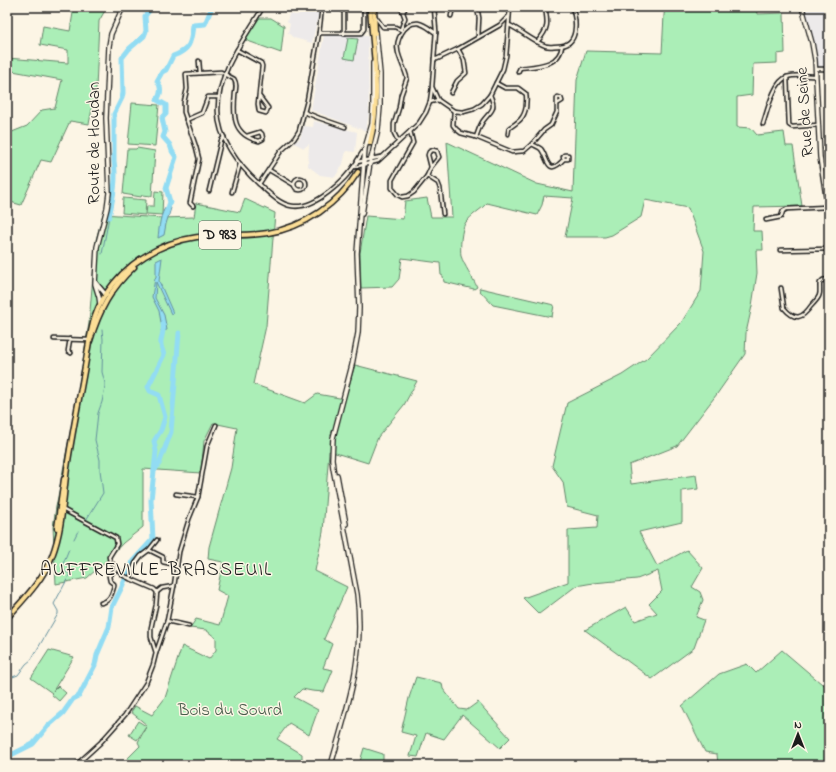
<svg xmlns="http://www.w3.org/2000/svg" width="836" height="772" viewBox="0 0 836 772" font-family="'Indie Flower',sans-serif">
<style>
.built{fill:#edeaea}
.green{fill:#abeeb7;stroke:#64856a}
.water{fill:#92dcf3;stroke:#638f9d}
.lines{fill:none;stroke-linecap:round;stroke-linejoin:round}
.stream{stroke:#638f9d;stroke-width:1}
.river{stroke:#92dcf3;stroke-width:5}
.primary-tunnel{stroke:#dad4c7;stroke-width:4;stroke-dasharray:4 2;stroke-linecap:butt}
.street-casing{stroke:#1c1c1c;stroke-width:5.5}
.secondary-casing{stroke:#1c1c1c;stroke-width:6}
.primary-casing{stroke:#1c1c1c;stroke-width:7}
.street{stroke:#fcf5e5;stroke-width:2.5}
.secondary{stroke:#fcf5e5;stroke-width:3.5}
.primary{stroke:#fcde96;stroke-width:4}
.labels{text-anchor:middle;dominant-baseline:central;stroke-width:3;stroke-linejoin:round;paint-order:stroke}
.shield{fill:#fcf5e5;stroke:#5f5d58;stroke-width:1}
.shield-label{font-size:16px;font-weight:bold;fill:#1c1c1c}
.street-label{font-size:17px;fill:#1c1c1c;stroke:#fcf5e5}
.park-label{font-size:17px;fill:#475b4a;stroke:#fcf5e5}
.quarter-label{font-size:19px;letter-spacing:1px;fill:#1c1c1c;stroke:#fcf5e5}
</style>
<rect width="100%" height="100%" fill="#fcf5e5"/>
<filter id="ink" filterUnits="userSpaceOnUse"><feTurbulence type="fractalNoise" baseFrequency=".025" numOctaves="2"/><feDisplacementMap in="SourceGraphic" scale="8" xChannelSelector="R" yChannelSelector="G"/><feConvolveMatrix kernelMatrix="1 2 1 2 8 2 1 2 1" color-interpolation-filters="sRGB"/></filter>
<g filter="url(#ink)">
<!-- built -->
<g class="built">
<polygon points="804,7 829,7 829,71 818,71 816,48"/>
<polygon points="315,10 319,12 312,43 294,38 288,33 290,24 287,22 289,14 296,15"/>
<polygon points="324,35 368,35 369,113 366,131 311,110"/>
<polygon points="314,121 357,132 355,152 346,151 343,164 335,177 320,175 308,166 309,144 304,148 294,143 300,138 304,126 313,127"/>
</g>
<!-- green -->
<g class="green">
<polygon points="60,7 107,7 99,21 96,89 89,124 70,121 51,162 41,160 21,205 7,201 7,134 27,126 42,110 55,108 62,80 7,70 7,58 68,63 68,50 40,45 43,26 70,31 73,13"/>
<path d="M665,7H756L757,14L784,13L785,53L777,54V63L753,64L752,95L737,97V127L751,128L757,135L784,132L786,146H793L802,206L754,207L753,231H762L763,250H756L757,273L752,306L746,333L745,354L717,394L677,446L629,465L631,484L696,475L698,489L682,491V522L639,532L657,566L687,550L703,568L692,587L700,592L703,600L696,617L704,620L694,648L652,679L585,630L626,607L635,621L657,613L649,604L662,591L658,571L637,579L593,583L576,586L539,614L523,598L568,582V530L597,528L598,515L567,507L563,482L552,466L567,403L622,375L646,359L681,323L701,291L704,251L688,208L645,200L641,217L612,235L605,237H565L573,198L544,196L542,205L537,215L487,203C481,210 472,214 466,222C461,228 460,248 461,256C464,265 473,278 477,287L474,289L444,282L443,276L441,275L440,263L402,258L399,279L392,287L361,288L360,253L366,216L403,219L405,201L427,198L431,217H452L447,142L537,184L573,192L577,80L586,51L662,53L664,15Z"/>
<polygon points="258,18 271,18 284,26 281,53 245,40"/>
<polygon points="348,38 358,39 354,60 344,58"/>
<polygon points="132,103 159,105 155,146 128,144"/>
<polygon points="137,148 155,151 152,196 142,195 141,197 123,194 127,149 136,149"/>
<polygon points="155,191 163,192 162,215 146,214 147,206 154,206"/>
<polygon points="123,198 146,200 145,215 122,213"/>
<polygon points="245,199 275,213 266,326 253,384 305,403 317,394 345,399 355,365 417,381 404,405 378,437 368,463 329,451 323,532 315,571 347,587 324,639 332,644 323,668 333,670 324,692 312,691 302,689 294,697 318,710 309,735 289,723 277,739 302,754 302,759 312,765 123,765 128,758 140,746 138,742 146,727 137,740 129,735 138,721 146,726 147,725 131,712 135,706 152,715 165,698 182,646 209,659 216,650 216,638 206,630 190,628 196,619 220,625 228,596 217,590 223,562 208,559 209,547 231,468 237,428 213,423 204,441 201,473 143,469 143,527 123,543 107,560 87,578 56,584 53,527 56,507 77,397 89,323 96,240 103,214 162,218 194,217 196,203 240,212"/>
<polygon points="480,288 554,305 552,317 493,305 479,290"/>
<polygon points="49,650 74,657 53,691 58,686 66,693 59,701 51,694 52,693 31,678"/>
<polygon points="782,650 822,684 829,686 829,765 718,765 717,754 705,752 682,706 719,674 747,664 756,673"/>
<polygon points="416,677 442,683 443,689 459,709 467,710 478,702 510,738 500,748 462,715 444,739 426,733 418,757 410,756 416,736 401,732 409,698"/>
<polygon points="364,748 383,754 383,765 359,765"/>
</g>
<!-- water -->
<g class="water">
<path d="M167,206L171,208L166,224L164,235L158,238C159,229 160,212 167,206Z"/>
<polygon points="162,258 159,281 173,313 171,314 156,282 155,298 164,315 167,330 161,331 162,328 159,311 152,297 155,278 156,277 156,261"/>
</g>
<g class="lines">
<!-- stream -->
<g class="stream">
<polyline points="102,254 109,217"/>
<polyline points="86,520 103,493 100,470 100,460 95,440 98,413 102,402 105,387 105,383 102,372 103,339 102,330"/>
<polyline points="74,539 78,531"/>
<polyline points="7,679 18,675 26,664 31,660 58,614 58,611 54,604 70,574 62,569 62,566 69,549"/>
</g>
<!-- river -->
<g class="river">
<path d="M166,214L170,202L166,188L176,157L172,151L170,145L163,137L165,132L162,118L166,114V105L157,100C161,94 162,87 157,81L162,72L166,70L173,56C191,49 191,42 193,25L205,24L212,7"/>
<path d="M109,217C113,198 117,180 114,161V114L122,98L123,93L122,58L129,49L144,36L146,31L145,16L152,7"/>
<polyline points="154,471 159,464 171,432 179,333"/>
<path d="M7,757L33,744L48,726L63,713L73,699L79,696L95,665L97,655L109,627L112,607L121,589L133,561L153,539L151,500L156,451L154,441L161,430L165,417L159,395L150,391L148,387L164,355C163,350 160,346 161,341C162,334 164,332 163,324"/>
</g>
<!-- primary-tunnel -->
<polyline class="primary-tunnel" points="358,172 365,156 370,143"/>
<defs>
<g id="street">
<polyline points="201,7 205,7"/>
<path d="M263,7C245,39 218,70 218,109C217,138 239,166 259,184C268,192 279,204 292,206C315,210 346,179 357,162L381,157"/>
<polyline points="344,7 344,34"/>
<polyline points="434,7 436,31 432,87 438,100 454,111 463,112 474,109 482,104 490,95 503,69 506,56 510,7"/>
<polyline points="477,7 479,18 478,37"/>
<polyline points="403,12 406,7"/>
<polyline points="375,16 383,27 395,27 401,30"/>
<polyline points="451,16 453,7"/>
<path d="M509,25C522,31 532,41 546,46C550,47 554,46 558,46C579,46 577,21 572,7"/>
<polyline points="401,29 405,18 401,7"/>
<polyline points="319,33 361,33 364,29 364,7"/>
<path d="M537,42C549,29 548,23 545,7"/>
<polyline points="237,50 261,63 262,66 258,104 259,111 266,113 268,108 259,96"/>
<polyline points="434,59 437,59 458,49 500,25 509,16"/>
<polyline points="199,61 200,73"/>
<polyline points="816,69 829,69"/>
<path d="M518,72L520,68C536,66 560,66 562,46"/>
<polyline points="787,77 789,125 792,127 818,125"/>
<path d="M496,83L505,88H518L526,94C527,99 526,102 526,107C524,119 518,122 509,128L508,134"/>
<polyline points="451,93 457,81 466,73 464,60 458,49"/>
<polyline points="430,102 438,100"/>
<polyline points="454,111 453,125 456,129 461,133 476,137 512,152 524,151 532,144 544,130 551,125 557,112 557,104 562,101 561,98 558,97 557,99 557,104"/>
<polyline points="304,112 319,118 345,127"/>
<polyline points="186,120 202,113 208,97 218,97"/>
<path d="M763,124C767,112 774,81 787,77C795,74 807,76 815,76"/>
<polyline points="410,131 413,143 392,180 392,188 398,195 402,197 408,196 414,192 427,176 431,167 439,157 437,151 433,150 429,152 428,155 431,167"/>
<path d="M476,137C478,132 480,125 483,121C491,110 497,110 490,95"/>
<path d="M398,141L394,133V124L399,108L401,95L407,78C405,69 400,61 398,52C395,41 404,22 418,23C425,24 431,30 436,33"/>
<path d="M532,144C535,146 539,147 541,149C548,158 547,178 564,159H568V155H564L563,157L564,159"/>
<polyline points="357,161 364,150"/>
<polyline points="355,167 378,161 419,123 426,112 430,102 432,88"/>
<polyline points="269,170 294,185"/>
<polyline points="427,176 438,183 440,188 443,214"/>
<circle cx="300" cy="184" r="6"/>
<polyline points="259,184 281,151 294,139 299,131 307,101 319,33 322,7"/>
<polyline points="209,191 221,141 224,137"/>
<polyline points="232,192 240,164"/>
<path d="M193,206L190,203L199,159L196,147L184,112V102L187,89L186,74L221,72L234,79C237,84 236,88 235,94C233,117 233,135 259,141L263,139L262,134L260,132L247,136"/>
<polyline points="766,220 781,217 783,211 787,209 827,207"/>
<polyline points="780,250 829,249"/>
<path d="M781,288L784,308C795,321 802,319 811,306C814,303 817,300 819,296C821,292 819,287 820,283L823,280L829,279"/>
<polyline points="54,339 89,340"/>
<polyline points="70,339 68,351 71,353"/>
<polyline points="176,494 198,497"/>
<polyline points="62,509 116,538 117,544 109,557 110,561 124,576 154,589 157,592"/>
<polyline points="149,550 163,557 163,562 177,565"/>
<polyline points="130,579 135,564 141,556 149,550 157,540"/>
<polyline points="157,592 162,588 174,586"/>
<path d="M101,603C110,601 112,594 114,586V584L110,581L109,576L117,568"/>
<polyline points="167,621 189,626"/>
<polyline points="156,653 167,621 174,586 179,552 189,519 198,497 207,446 216,425"/>
<polyline points="76,765 100,743 125,715 146,683 153,665 156,653 151,637 151,628 156,605 157,592"/>
</g>
<g id="secondary">
<polyline points="802,7 812,43 815,60 820,157 829,216"/>
<polyline points="362,214 370,163 378,130 380,107 380,74 376,32"/>
<polyline points="96,283 106,295"/>
<polyline points="100,304 99,297 95,284 97,247 107,208 109,193 106,118 109,46 111,34 123,7"/>
<polyline points="337,475 346,524"/>
<path d="M331,765C348,705 365,658 357,594L333,468L332,459L333,438L352,365L358,333L359,308L357,253L365,148L372,124L373,107V63"/>
</g>
<g id="primary">
<polyline points="374,7 375,33"/>
<path d="M370,143C382,95 373,55 370,7"/>
<path d="M90,341C99,311 111,288 134,267"/>
<polyline points="57,528 64,479"/>
<path d="M7,618C24,599 43,580 52,556C63,528 63,497 67,468C72,434 79,400 85,366C91,332 91,311 114,283C137,255 174,237 210,236C229,235 248,236 268,233C305,227 338,204 358,172"/>
</g>
</defs>
<!-- street casing -->
<use href="#street" class="street-casing"/>
<!-- secondary casing -->
<use href="#secondary" class="secondary-casing"/>
<!-- primary casing -->
<use href="#primary" class="primary-casing"/>
<!-- street -->
<use href="#street" class="street"/>
<!-- secondary -->
<use href="#secondary" class="secondary"/>
<!-- primary -->
<use href="#primary" class="primary"/>
</g>
</g>
<g class="labels">
<!-- shield labels -->
<rect class="shield" x="199" y="221" width="42" height="28" rx="3"/>
<g class="shield-label">
<text x="220" y="235">D 983</text>
</g>
<!-- street labels -->
<g class="street-label">
<text transform="translate(805 112) rotate(-94)">Rue de Seine</text>
<text transform="translate(94 143) rotate(-90)">Route de Houdan</text>
</g>
<!-- park labels -->
<g class="park-label">
<text x="230" y="710">Bois du Sourd</text>
</g>
<!-- quarter labels -->
<g class="quarter-label">
<text x="156" y="570">AUFFREVILLE-BRASSEUIL</text>
</g>
</g>
<!-- margin -->
<rect width="836" height="772" fill="none" stroke="#fcf5e5" stroke-width="24"/>
<rect x="12" y="12" width="812" height="748" fill="none" stroke="#1c1c1c" stroke-width="1.5" filter="url(#ink)"/>
<!-- north arrow -->
<g transform="translate(798 734)" stroke="#fcf5e5" stroke-width="3" paint-order="stroke">
<path d="M0-3L7 15L0 10L-7 15Z" fill="#1c1c1c"/>
<text y="-6" font-size="11" font-weight="bold" text-anchor="middle" fill="#1c1c1c">N</text>
</g>
</svg>
